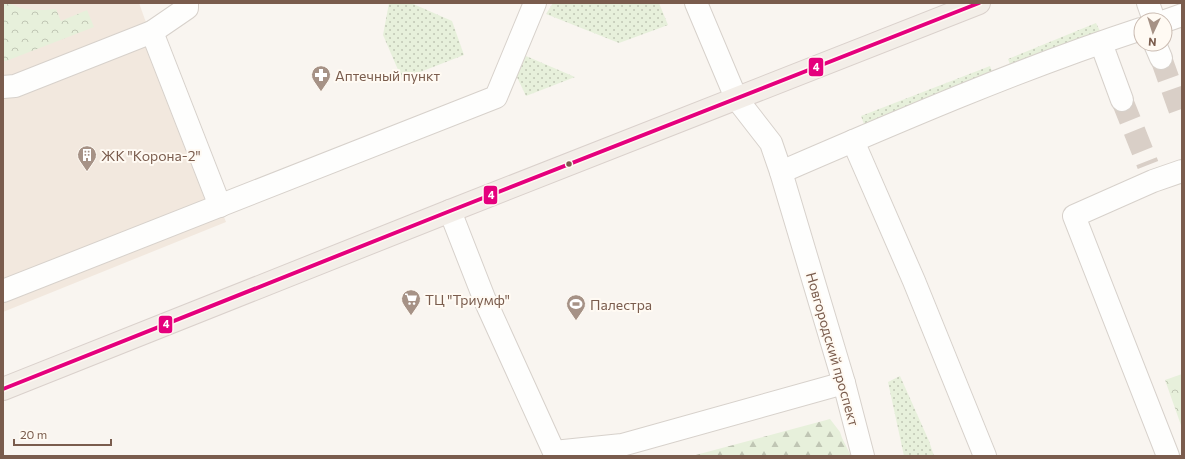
<svg xmlns="http://www.w3.org/2000/svg" width="1185" height="459" viewBox="0 0 1185 459" font-family="Commissioner,sans-serif">
<style>
.residential{fill:#f2e8de}
.grass{fill:url(#grass-dots)}
.forest{fill:url(#forest-firs)}
.park{fill:url(#park-crowns)}
.lines{fill:none;stroke-linecap:round;stroke-linejoin:round}
.minor-tunnel{stroke:#d9cfc7;stroke-width:22;stroke-dasharray:22 11;stroke-linecap:butt}
.minor-casing{stroke:#d7d1cb;stroke-width:24}
.major-casing{stroke:#dad1cc;stroke-width:24}
.minor{stroke:#fefefd;stroke-width:22}
.major{stroke:#f3eee8;stroke-width:22}
.bus-1-casing{stroke:#fffaf3;stroke-width:7}
.bus-1{stroke:#e5007d;stroke-width:4}
.bus-dot{fill:#7a5c4d;stroke:#fffaf3;stroke-width:1.5}
.labels{text-anchor:middle;dominant-baseline:central;stroke-width:4;stroke-linejoin:round;paint-order:stroke}
.poi-label{font-size:14px;fill:#7a5c4d;stroke:#fffaf3;text-anchor:start}
.street-label{font-size:14px;fill:#7a5c4d;stroke:#fffaf3}
.line-badge{stroke:#fffaf3;stroke-width:1.5}
.badge-label{font-size:11px;text-anchor:middle;font-weight:bold;fill:#fff}
</style>
<defs>
<pattern id="grass-dots" width="8" height="8" patternUnits="userSpaceOnUse"><rect width="8" height="8" fill="#e7f0db"/><path d="M2 2h.1M6 6h.1" fill="none" stroke="#c0c6b4" stroke-width="1.8" stroke-linecap="round"/></pattern>
<pattern id="forest-firs" width="22" height="20" patternUnits="userSpaceOnUse"><rect width="22" height="20" fill="#e7f0db"/><path d="M5 1l3.5 6h-7zM16 11l3.5 6h-7z" fill="#c0c6b4"/></pattern>
<pattern id="park-crowns" width="20" height="18" patternUnits="userSpaceOnUse"><rect width="20" height="18" fill="#e7f0db"/><path d="M2 6a3 3 0 1 1 6 0M12 15a3 3 0 1 1 6 0" fill="none" stroke="#c0c6b4"/></pattern>
</defs>
<rect width="100%" height="100%" fill="#f9f5f0"/>
<!-- residential -->
<polygon class="residential" points="3,3 139,3 148,28 226,222 3,312"/>
<!-- grass -->
<g class="grass">
<polygon points="389,3 411,3 452,21 464,55 402,79 383,35"/>
<polygon points="553,3 659,3 668,25 619,43 546,14"/>
<polygon points="1096,23 1100,31 1011,67 1008,59"/>
<polygon points="526,56 575,77 526,96 516,75"/>
<polygon points="990,66 993,74 864,124 861,116"/>
<polygon points="900,376 929,441 934,456 904,456 888,382"/>
</g>
<!-- forest -->
<polygon class="forest" points="830,419 840,432 842,438 851,456 692,456"/>
<!-- park -->
<g class="park">
<path d="M3,3C10,3 15,6 21,8C33,11 45,10 56,9L61,21L87,10L94,27L6,61H3Z"/>
<polygon points="1182,374 1182,428 1165,380"/>
</g>
<g class="lines">
<!-- minor-tunnel -->
<g class="minor-tunnel">
<polyline points="1161,58 1182,117"/>
<polyline points="1122,100 1148,165"/>
</g>
<defs>
<g id="minor">
<polyline points="696,3 736,98 771,143 781,172 844,383 863,456"/>
<polyline points="1148,3 1154,20"/>
<polyline points="1165,21 1182,15"/>
<polyline points="152,32 220,206"/>
<polyline points="1101,43 1122,100"/>
<polyline points="1155,44 1161,58"/>
<polyline points="3,87 15,86 152,32 187,8 187,3"/>
<polyline points="853,141 914,281 985,456"/>
<path d="M781,172C899,121 1019,69 1141,29"/>
<polyline points="450,211 484,298 554,452 622,445 844,383"/>
<polyline points="3,291 496,97 535,3"/>
<polyline points="1168,456 1074,216 1153,181 1182,171"/>
</g>
<polyline id="major" points="3,389 450,211 979,3"/>
</defs>
<!-- minor casing -->
<use href="#minor" class="minor-casing"/>
<!-- major casing -->
<use href="#major" class="major-casing"/>
<!-- minor -->
<use href="#minor" class="minor"/>
<!-- major -->
<use href="#major" class="major"/>
<defs>
<polyline id="bus-1" points="3,389 450,211 979,3"/>
</defs>
<!-- bus-1 casing -->
<use href="#bus-1" class="bus-1-casing"/>
<!-- bus-1 -->
<use href="#bus-1" class="bus-1"/>
</g>
<!-- icons -->
<defs>
<symbol id="pharmacy-pin" viewBox="-11 -11 22 30"><path d="M0 17L-7.5 6A9.5 9.5 0 1 1 7.5 6Z" fill="#a69286" stroke="#fffaf3"/><path d="M-2-6h4v4h4v4h-4v4h-4v-4h-4v-4h4Z" fill="#fff"/></symbol>
<symbol id="building-pin" viewBox="-11 -11 22 30"><path d="M0 17L-7.5 6A9.5 9.5 0 1 1 7.5 6Z" fill="#a69286" stroke="#fffaf3"/><path d="M-4-6H4V6H1V3H-1V6H-4ZM-2.5-4.3h1.7v1.8h-1.7ZM.8-4.3h1.7v1.8H.8ZM-2.5-1h1.7V.8h-1.7ZM.8-1h1.7V.8H.8Z" fill="#fff"/></symbol>
<symbol id="supermarket-pin" viewBox="-11 -11 22 30"><path d="M0 17L-7.5 6A9.5 9.5 0 1 1 7.5 6Z" fill="#a69286" stroke="#fffaf3"/><path d="M-6-5.5h2.5l.6 2H6L4.5 2H-2.5L-4.4-4H-6ZM-1.5 3.2a1.3 1.3 0 1 0 .1 0ZM3 3.2a1.3 1.3 0 1 0 .1 0Z" fill="#fff"/></symbol>
<symbol id="stadium-pin" viewBox="-11 -11 22 30"><path d="M0 17L-7.5 6A9.5 9.5 0 1 1 7.5 6Z" fill="#a69286" stroke="#fffaf3"/><path d="M0-5a6.5 5 0 1 0 0 10a6.5 5 0 1 0 0-10ZM-3.5-1.8h7v3.6h-7Z" fill="#fff"/></symbol>
</defs>
<g fill-rule="evenodd">
<use href="#pharmacy-pin" x="310" y="64" width="22" height="30"/>
<use href="#building-pin" x="76" y="144" width="22" height="30"/>
<use href="#supermarket-pin" x="400" y="288" width="22" height="30"/>
<use href="#stadium-pin" x="565" y="293" width="22" height="30"/>
</g>
<!-- markers -->
<circle class="bus-dot" cx="569" cy="164" r="3.5"/>
<g class="labels">
<!-- poi labels -->
<g class="poi-label">
<text x="335" y="75">Аптечный пункт</text>
<text x="101" y="155">ЖК "Корона-2"</text>
<text x="425" y="299">ТЦ "Триумф"</text>
<text x="590" y="304">Палестра</text>
</g>
<!-- street labels -->
<g class="street-label">
<text transform="translate(833 349) rotate(74)">Новгородский проспект</text>
</g>
</g>
<g class="line-badge">
<rect x="808" y="57" width="16" height="20" rx="4" fill="#e5007d"/>
<rect x="483" y="185" width="15" height="20" rx="4" fill="#e5007d"/>
<rect x="158" y="315" width="15" height="19" rx="4" fill="#e5007d"/>
</g>
<g class="badge-label">
<text x="816" y="71">4</text>
<text x="491" y="199">4</text>
<text x="166" y="328">4</text>
</g>
<!-- border -->
<rect width="1185" height="459" fill="none" stroke="#7a5c4d" stroke-width="8"/>
<!-- north arrow -->
<g transform="translate(1153 32) rotate(184)"><circle r="19" fill="#fffaf3" stroke="#cabbb1"/>
<path d="M0-3L7 15L0 10L-7 15Z" fill="#a69286"/>
<text y="-6" font-size="11" font-weight="bold" text-anchor="middle" fill="#7a5c4d">N</text>
</g>
<!-- scale -->
<path d="M14 439v6h97v-6" fill="none" stroke="#7a5c4d" stroke-width="2"/>
<text x="20" y="439" font-size="12" fill="#7a5c4d" stroke="#fffaf3" stroke-width="3" paint-order="stroke">20 m</text>
</svg>
